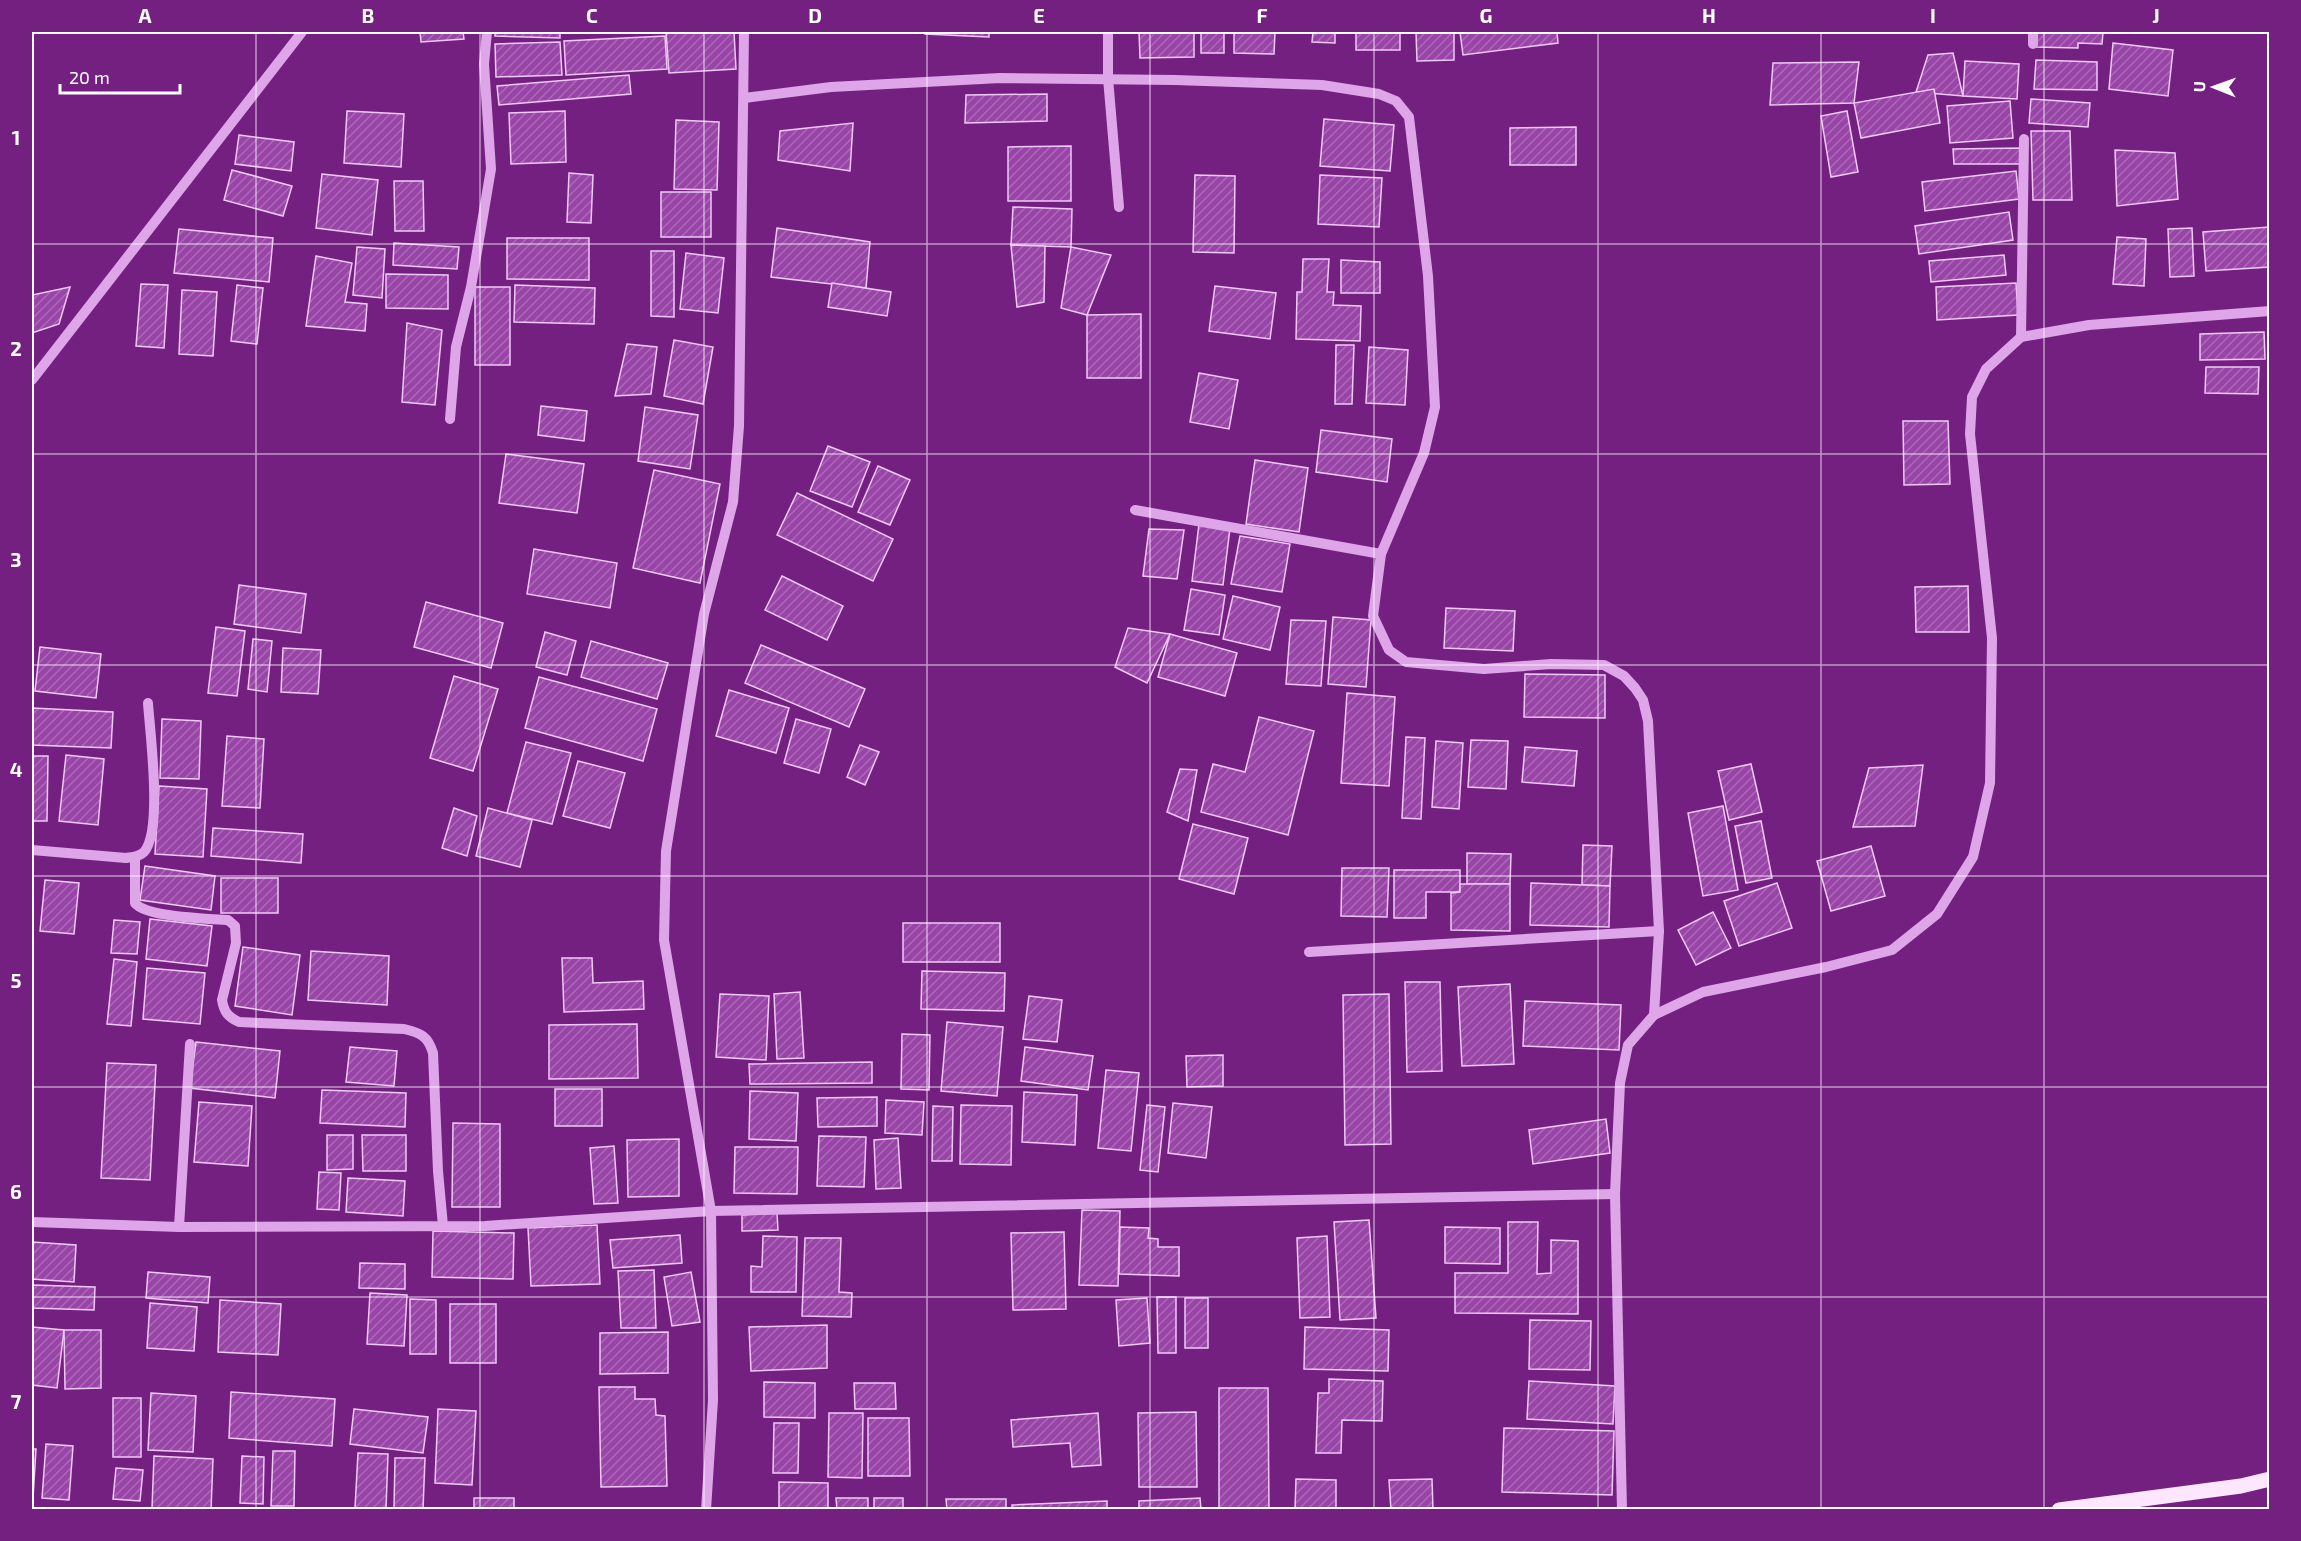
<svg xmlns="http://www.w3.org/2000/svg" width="2301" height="1541" viewBox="0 0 2301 1541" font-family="'Exo 2',sans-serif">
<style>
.building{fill:url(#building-hatch);stroke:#efc9f6;stroke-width:1.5}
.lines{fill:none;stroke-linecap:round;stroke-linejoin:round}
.minor{stroke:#dea5e8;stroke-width:10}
.major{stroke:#fce7fe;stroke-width:15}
.grid{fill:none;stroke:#fff;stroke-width:1.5;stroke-opacity:0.55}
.neatline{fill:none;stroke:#fff;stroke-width:2}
.grid-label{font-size:20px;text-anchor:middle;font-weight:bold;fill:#fff}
</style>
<defs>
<pattern id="building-hatch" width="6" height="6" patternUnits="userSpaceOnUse" patternTransform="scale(1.5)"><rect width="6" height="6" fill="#9944a7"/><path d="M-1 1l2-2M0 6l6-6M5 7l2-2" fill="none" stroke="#ad69b9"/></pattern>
</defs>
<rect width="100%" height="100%" fill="#742080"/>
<!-- building -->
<g class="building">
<polygon points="420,32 463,32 464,39 421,42"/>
<polygon points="495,32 560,32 560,38 495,36"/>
<polygon points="666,32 734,32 736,69 669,73"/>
<polygon points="925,32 989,32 989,37 925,34"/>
<polygon points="1139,32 1194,32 1194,57 1140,58"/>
<rect x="1201" y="32" width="23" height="21"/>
<polygon points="1234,32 1275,32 1274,54 1234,53"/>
<polygon points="1313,32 1335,32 1335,43 1312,42"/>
<rect x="1356" y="32" width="44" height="18"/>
<polygon points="1416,32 1454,32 1454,60 1417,61"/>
<polygon points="1460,32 1557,32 1558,43 1463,55"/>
<polygon points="2036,32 2103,32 2102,44 2078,43 2078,48 2035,47"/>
<polygon points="665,36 667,69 566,75 564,41"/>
<polygon points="560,42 562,75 496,77 495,44"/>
<polygon points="2113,43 2173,50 2168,96 2109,89"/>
<polygon points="1953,53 1963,96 1916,92 1928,55"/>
<polygon points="2036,60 2097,62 2097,90 2034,89"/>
<polygon points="1965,61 2019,64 2017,99 1963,96"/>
<polygon points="1859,62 1854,103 1770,105 1773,63"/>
<polygon points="629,75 631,94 499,105 497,86"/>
<polygon points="1934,89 1940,123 1861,138 1854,103"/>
<polygon points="1047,94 1047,121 965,123 966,95"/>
<polygon points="2031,99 2090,103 2088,127 2029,123"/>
<polygon points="2010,101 2013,138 1950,143 1947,106"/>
<polygon points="347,111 404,114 401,167 344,163"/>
<polygon points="565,111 566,162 511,164 509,113"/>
<polygon points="1847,111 1858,172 1831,177 1821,116"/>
<polygon points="1324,119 1394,125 1390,171 1320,166"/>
<polygon points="676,120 719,122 717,190 674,189"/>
<polygon points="853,123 850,171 778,160 780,131"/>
<polygon points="1576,127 1576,165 1510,165 1510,128"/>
<polygon points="2031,131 2070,131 2072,200 2033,200"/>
<polygon points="239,135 294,142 291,171 235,164"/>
<polygon points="1071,146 1071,201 1008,201 1008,147"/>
<polygon points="2021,148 2021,164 1954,164 1953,149"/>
<polygon points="2115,150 2175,153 2178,199 2117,206"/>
<polygon points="232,170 292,186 283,216 224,200"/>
<polygon points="2016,171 2019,199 1925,211 1922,182"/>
<polygon points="569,173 593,175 591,223 567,222"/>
<polygon points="322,174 378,180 372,235 316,228"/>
<polygon points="1195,175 1235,176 1234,253 1193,252"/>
<polygon points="1320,175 1382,178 1379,227 1318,224"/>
<polygon points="394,181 423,181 424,231 395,231"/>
<rect x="661" y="192" width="50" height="45"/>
<polygon points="1013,207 1072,209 1071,247 1011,245"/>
<polygon points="2009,212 2013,240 1919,254 1915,226"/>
<polygon points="2269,227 2270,267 2206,271 2203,232"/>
<polygon points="777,228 870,242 866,288 771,277"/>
<polygon points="2192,228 2194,276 2170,277 2168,229"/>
<polygon points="179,229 273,238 269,282 174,273"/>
<polygon points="2117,237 2146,239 2144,286 2113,284"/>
<polygon points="507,238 589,238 589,280 507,279"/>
<polygon points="394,243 459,247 457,269 393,265"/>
<polygon points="1011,245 1045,246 1044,302 1017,307"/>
<polygon points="357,247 385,249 382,298 353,295"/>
<polygon points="1071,247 1111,255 1087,315 1061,308"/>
<polygon points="651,251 674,251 674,317 651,316"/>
<polygon points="686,253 724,258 718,313 680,309"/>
<polygon points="2004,255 2006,275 1931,282 1929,261"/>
<polygon points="316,256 352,263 345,302 367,304 365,331 306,326"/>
<polygon points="1303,259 1329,259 1327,292 1334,292 1333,305 1361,306 1360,341 1296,339 1297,292 1302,292"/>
<polygon points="1341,260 1380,262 1380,293 1341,293"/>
<polygon points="386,274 448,275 448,309 386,308"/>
<polygon points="832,283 891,292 887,316 828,307"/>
<polygon points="2016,283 2018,315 1937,320 1936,287"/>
<polygon points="141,284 168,285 164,348 136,346"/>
<polygon points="237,285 263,288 257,344 231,341"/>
<polygon points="515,285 595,288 594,324 514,322"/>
<polygon points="1215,286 1276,293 1270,339 1209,331"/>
<polygon points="70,287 59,324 32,333 32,295"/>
<rect x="475" y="287" width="35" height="78"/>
<polygon points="182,290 217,292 213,356 179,354"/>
<polygon points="1141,314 1141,378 1087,378 1087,315"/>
<polygon points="407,323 442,330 435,405 402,402"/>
<polygon points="2264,332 2265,359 2200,360 2200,334"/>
<polygon points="674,340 713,347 703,404 664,396"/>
<polygon points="627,344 657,347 651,394 615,396"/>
<polygon points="1336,345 1354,345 1352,404 1335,404"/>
<polygon points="1369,347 1408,350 1405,405 1366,403"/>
<polygon points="2206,367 2259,367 2258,394 2205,393"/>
<polygon points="1199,373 1238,380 1229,429 1190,422"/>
<polygon points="541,406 587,411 584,441 538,435"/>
<polygon points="645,407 698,415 690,469 638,461"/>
<polygon points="1903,421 1948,421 1950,484 1904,485"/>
<polygon points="1321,430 1392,439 1387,482 1316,472"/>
<polygon points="828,446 870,462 852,507 810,491"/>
<polygon points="506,454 584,464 577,513 499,503"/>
<polygon points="1255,460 1308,468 1299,532 1246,524"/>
<polygon points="878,466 910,480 890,525 858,512"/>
<polygon points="654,470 720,484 700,583 633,568"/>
<polygon points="797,493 893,539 873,581 777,535"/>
<polygon points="1199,524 1230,528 1223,585 1192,581"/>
<polygon points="1149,529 1184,530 1177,579 1143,576"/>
<polygon points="1240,536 1290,544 1282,592 1231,584"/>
<polygon points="534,549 617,563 610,608 527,594"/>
<polygon points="782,576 843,606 827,640 765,610"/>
<polygon points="239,585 306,594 301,633 234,624"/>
<polygon points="1968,586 1969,632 1916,632 1915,587"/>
<polygon points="1191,589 1225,595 1219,635 1184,630"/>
<polygon points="1233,596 1280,607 1270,650 1223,639"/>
<polygon points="426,602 503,623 491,668 414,647"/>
<polygon points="1446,608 1515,611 1513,651 1444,648"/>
<polygon points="1333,617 1371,620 1366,687 1328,684"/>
<polygon points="1291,620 1326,621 1321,686 1286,684"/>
<polygon points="216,627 245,631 237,696 208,693"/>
<polygon points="1128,628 1170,634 1147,683 1115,667"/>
<polygon points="545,632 576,641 567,675 536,667"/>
<polygon points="1170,634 1237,653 1225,696 1158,677"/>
<polygon points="253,639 272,641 267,692 248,689"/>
<polygon points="591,641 668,663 657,699 581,677"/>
<polygon points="761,645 865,689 849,727 745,683"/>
<polygon points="40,647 101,654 96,698 35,691"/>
<polygon points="283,648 321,650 318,694 281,692"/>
<polygon points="1525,674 1605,675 1605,718 1524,717"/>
<polygon points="454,676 498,689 473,771 430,758"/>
<polygon points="539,677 657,709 643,761 525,728"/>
<polygon points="729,690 789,708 776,753 716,736"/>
<polygon points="1347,693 1395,697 1389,786 1341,783"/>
<polygon points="32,708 113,712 111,748 32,745"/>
<polygon points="1259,717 1314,731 1288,835 1201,812 1213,764 1245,772"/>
<polygon points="162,719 201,721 199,779 160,778"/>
<polygon points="796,719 831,729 819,773 784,763"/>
<polygon points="227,736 264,739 260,808 222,806"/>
<polygon points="1406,737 1425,738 1421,819 1402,818"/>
<polygon points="1471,740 1508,741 1506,789 1468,787"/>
<polygon points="1436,741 1463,743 1459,809 1432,807"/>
<polygon points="526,742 571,753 552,824 507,813"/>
<polygon points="860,745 879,752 865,785 847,777"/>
<polygon points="1525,747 1577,751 1574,786 1522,782"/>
<polygon points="66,755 104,759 98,825 59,821"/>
<polygon points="32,756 48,756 47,821 32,821"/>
<polygon points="578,761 625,773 610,828 563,816"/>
<polygon points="1751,764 1762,812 1729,820 1718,771"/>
<polygon points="1923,765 1915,826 1853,827 1869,768"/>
<polygon points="1180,769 1197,770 1188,821 1167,812"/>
<polygon points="159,786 207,789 203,857 155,854"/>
<polygon points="1723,806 1738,890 1703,896 1688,813"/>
<polygon points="454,808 477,816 467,856 442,848"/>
<polygon points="488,808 532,820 520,867 476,856"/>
<polygon points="1761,821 1772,878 1746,883 1735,826"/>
<polygon points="1193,824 1248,838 1234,894 1179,879"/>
<polygon points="213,828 303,834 301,863 211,856"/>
<polygon points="1583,845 1612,846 1610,886 1582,885"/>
<polygon points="1871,846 1885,896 1831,911 1817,861"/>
<polygon points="1467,853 1511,854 1510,884 1467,884"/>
<polygon points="145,866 215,876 211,910 140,900"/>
<polygon points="1342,868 1389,868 1387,917 1341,916"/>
<polygon points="1394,870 1460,870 1460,892 1426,892 1426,918 1394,918"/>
<rect x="221" y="878" width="57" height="35"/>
<polygon points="45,880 79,883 74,934 40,931"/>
<polygon points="1531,883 1610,886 1609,927 1530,925"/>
<polygon points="1777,883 1792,928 1739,946 1724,901"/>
<polygon points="1460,884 1510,884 1510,931 1451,930 1451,893 1460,892"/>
<polygon points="1713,912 1731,948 1696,965 1678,930"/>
<polygon points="150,919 212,926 207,966 146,959"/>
<polygon points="114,920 140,922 137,954 111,953"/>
<rect x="903" y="923" width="97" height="39"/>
<polygon points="243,947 300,955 292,1015 235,1006"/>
<polygon points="311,951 389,956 387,1005 308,1000"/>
<polygon points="562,958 592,958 593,983 643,981 644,1009 564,1012"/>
<polygon points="114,959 137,962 131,1026 107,1024"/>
<polygon points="147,968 205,973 200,1024 143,1019"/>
<polygon points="922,971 1005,973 1004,1011 921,1009"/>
<polygon points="1405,982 1440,982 1442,1071 1407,1072"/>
<polygon points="1510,984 1514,1064 1462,1066 1458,987"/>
<polygon points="800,992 804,1058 777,1059 774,994"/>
<polygon points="720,994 769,996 766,1060 716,1057"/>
<polygon points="1389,994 1391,1144 1345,1145 1343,995"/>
<polygon points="1029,996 1062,1000 1057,1042 1023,1039"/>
<polygon points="1525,1001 1621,1005 1619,1050 1523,1046"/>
<polygon points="947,1022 1003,1027 997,1096 941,1091"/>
<polygon points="637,1024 638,1078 549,1079 549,1025"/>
<polygon points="902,1034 930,1035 929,1090 901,1089"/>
<polygon points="196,1042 280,1051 275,1098 190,1088"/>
<polygon points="350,1047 397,1051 394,1086 346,1082"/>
<polygon points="1025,1047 1093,1056 1088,1090 1021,1081"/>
<polygon points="1223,1055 1223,1086 1187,1087 1186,1056"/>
<polygon points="872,1062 872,1083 750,1084 749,1064"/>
<polygon points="107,1063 156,1065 150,1180 101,1178"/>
<polygon points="1106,1070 1139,1073 1131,1151 1098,1148"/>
<rect x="555" y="1089" width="47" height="37"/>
<polygon points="322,1090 406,1093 405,1127 320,1123"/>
<polygon points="750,1091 798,1093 796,1141 749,1139"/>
<polygon points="1024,1092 1077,1095 1075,1145 1022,1142"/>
<polygon points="877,1097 877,1126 818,1127 817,1098"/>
<polygon points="886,1100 924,1102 922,1135 885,1133"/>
<polygon points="199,1102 252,1106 248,1166 194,1162"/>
<polygon points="1173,1103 1212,1107 1206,1158 1168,1153"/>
<polygon points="961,1105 1012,1106 1011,1165 960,1164"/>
<polygon points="1147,1105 1165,1107 1158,1172 1140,1170"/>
<polygon points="933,1106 953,1107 952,1161 932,1161"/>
<polygon points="1606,1119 1610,1153 1533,1164 1529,1130"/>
<polygon points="453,1123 500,1124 500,1207 452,1207"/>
<polygon points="327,1135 353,1135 353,1169 327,1170"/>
<polygon points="362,1135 406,1135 406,1171 363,1171"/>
<polygon points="819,1136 866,1137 864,1187 817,1186"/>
<polygon points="898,1138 901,1188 876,1189 874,1140"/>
<polygon points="679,1139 679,1196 628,1197 627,1140"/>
<polygon points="614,1146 618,1203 594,1204 590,1148"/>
<polygon points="735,1147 798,1147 797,1194 734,1193"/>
<polygon points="319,1172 341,1173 339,1210 317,1209"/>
<polygon points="348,1178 405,1181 403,1216 346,1212"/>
<polygon points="1082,1210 1120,1211 1118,1286 1079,1285"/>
<polygon points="777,1213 778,1230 742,1231 742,1215"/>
<polygon points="1369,1220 1376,1318 1340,1320 1334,1222"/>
<polygon points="1508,1222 1538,1222 1537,1274 1551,1273 1551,1240 1578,1241 1578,1314 1455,1313 1455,1273 1508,1273"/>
<polygon points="597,1225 600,1284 531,1286 528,1228"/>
<polygon points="1120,1227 1149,1228 1148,1238 1158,1239 1158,1247 1179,1247 1179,1276 1119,1274"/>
<polygon points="1445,1227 1500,1228 1500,1264 1445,1263"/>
<polygon points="433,1231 514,1233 513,1279 432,1277"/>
<polygon points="1064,1232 1066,1309 1013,1310 1011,1233"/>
<polygon points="680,1235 682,1263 613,1268 610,1240"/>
<polygon points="763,1236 797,1237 796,1292 751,1292 751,1266 762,1267"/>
<polygon points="1327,1236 1330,1317 1300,1318 1297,1238"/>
<polygon points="805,1238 841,1238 839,1292 852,1293 851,1317 802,1316"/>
<polygon points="32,1242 76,1245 74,1282 32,1279"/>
<polygon points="360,1263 405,1264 405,1289 359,1288"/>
<polygon points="654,1270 656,1328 621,1328 618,1271"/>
<polygon points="148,1272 210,1277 208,1303 146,1298"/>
<polygon points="691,1272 700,1322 672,1326 664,1277"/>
<polygon points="32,1285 95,1287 94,1310 32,1308"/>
<polygon points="370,1293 407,1295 404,1346 367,1344"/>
<polygon points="1157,1297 1176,1297 1176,1353 1158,1353"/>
<polygon points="1147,1298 1150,1343 1119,1346 1116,1300"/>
<rect x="1185" y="1298" width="23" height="50"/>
<polygon points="410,1299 436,1300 436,1354 410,1354"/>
<polygon points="220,1300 281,1304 278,1355 218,1352"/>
<polygon points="150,1303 197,1307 194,1351 147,1348"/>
<rect x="450" y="1304" width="46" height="59"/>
<polygon points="1530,1320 1591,1321 1590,1370 1529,1369"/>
<polygon points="827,1325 827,1368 751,1371 749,1327"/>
<polygon points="32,1327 64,1330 57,1388 32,1385"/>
<polygon points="1305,1327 1389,1330 1388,1371 1304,1369"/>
<polygon points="64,1330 101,1330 101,1388 65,1389"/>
<polygon points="668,1332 668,1373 600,1374 600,1333"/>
<polygon points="1329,1379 1383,1381 1382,1421 1342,1420 1341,1453 1316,1453 1318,1393 1329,1393"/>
<polygon points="1529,1381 1615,1386 1613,1424 1527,1419"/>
<polygon points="764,1382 815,1383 815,1418 764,1417"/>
<polygon points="854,1383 895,1383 896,1409 855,1409"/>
<polygon points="599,1387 635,1387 635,1399 655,1399 656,1415 665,1416 667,1486 601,1487"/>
<polygon points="1219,1388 1268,1388 1269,1510 1219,1510"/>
<polygon points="231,1392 335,1399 332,1446 229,1438"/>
<polygon points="151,1393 196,1396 193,1452 148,1450"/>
<rect x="113" y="1398" width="28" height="59"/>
<polygon points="354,1409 428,1417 423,1453 350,1444"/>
<polygon points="438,1409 476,1411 472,1485 435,1483"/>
<polygon points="1196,1412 1197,1487 1139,1487 1138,1413"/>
<polygon points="829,1413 863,1413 862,1478 828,1477"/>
<polygon points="1098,1413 1101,1465 1072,1467 1070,1443 1013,1447 1011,1420"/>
<polygon points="868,1418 909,1418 910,1476 868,1476"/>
<polygon points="774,1423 799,1423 798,1473 773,1473"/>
<polygon points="1504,1428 1614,1431 1612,1495 1502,1492"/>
<polygon points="46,1444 73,1446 69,1500 42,1498"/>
<polygon points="32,1449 36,1449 33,1498 32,1498"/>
<polygon points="273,1451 295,1451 294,1506 271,1506"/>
<polygon points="358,1453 388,1454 386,1509 355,1508"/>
<polygon points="154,1456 213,1459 211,1510 152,1508"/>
<polygon points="242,1456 264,1457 263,1504 240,1503"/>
<polygon points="395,1458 425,1458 423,1510 394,1509"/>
<polygon points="116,1468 143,1470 140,1501 113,1499"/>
<polygon points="1296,1479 1336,1480 1336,1510 1295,1510"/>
<polygon points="1432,1479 1433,1510 1391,1510 1389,1480"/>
<polygon points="779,1482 828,1483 828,1510 779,1510"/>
<rect x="474" y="1498" width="40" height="12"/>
<polygon points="836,1498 868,1498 868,1510 837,1510"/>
<rect x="874" y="1498" width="29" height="12"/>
<polygon points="1200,1498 1201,1510 1139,1510 1139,1501"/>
<polygon points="946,1499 1006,1499 1006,1510 947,1510"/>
<polygon points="1107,1501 1107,1510 1012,1510 1012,1505"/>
</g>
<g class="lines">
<!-- minor -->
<g class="minor">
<polyline points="1108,32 1108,78 1119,207"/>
<polyline points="2033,44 2033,32"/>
<polyline points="744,98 831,87 1000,78 1175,80 1322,85 1379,94 1396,101 1409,117 1428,276 1435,407 1424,453 1381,554 1373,616 1389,650 1406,662 1484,669 1551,664 1604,665 1624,676 1635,688 1643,700 1648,721 1659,931 1654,1015"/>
<polyline points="2021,337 2024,139"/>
<polyline points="32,380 302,32"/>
<polyline points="450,419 456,347 471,287 491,169 484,64 487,32"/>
<polyline points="1135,510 1381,554"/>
<path d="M32,850L126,858C132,857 139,857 144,852C163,831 150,733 148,703"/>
<path d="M135,857V903C145,917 209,919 228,920L235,926L236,943L222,1000C224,1012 228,1017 239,1022L404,1029C421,1033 428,1036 433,1053L438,1171L443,1226"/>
<polyline points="1309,952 1659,931"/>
<polyline points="32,1222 179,1227 485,1226 711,1211 1615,1194"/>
<polyline points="179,1227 190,1044"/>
<polyline points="706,1510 713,1400 711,1211 664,940 666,851 704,614 733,502 739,426 744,32"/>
<polyline points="1622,1510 1615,1194 1620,1083 1628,1045 1654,1015 1703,992 1826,967 1892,950 1937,914 1973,857 1990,783 1992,638 1970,434 1972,397 1986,369 2021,337 2089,325 2270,311"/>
</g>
<!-- major -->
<polyline class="major" points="2059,1510 2241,1486 2270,1479"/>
</g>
<!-- grid -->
<path class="grid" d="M256,32V1510M480,32V1510M704,32V1510M927,32V1510M1150,32V1510M1374,32V1510M1598,32V1510M1821,32V1510M2044,32V1510M32,244H2270M32,454H2270M32,665H2270M32,876H2270M32,1087H2270M32,1297H2270"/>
<!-- border -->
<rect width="2301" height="1541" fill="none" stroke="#742080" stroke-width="66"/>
<!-- north arrow -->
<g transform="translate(2214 87) rotate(271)" stroke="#742080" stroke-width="4.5" paint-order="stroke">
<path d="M0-4.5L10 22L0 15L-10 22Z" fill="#ffffff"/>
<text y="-9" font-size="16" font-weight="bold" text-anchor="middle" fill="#ffffff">U</text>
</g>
<!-- scale -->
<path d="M60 84v9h120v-9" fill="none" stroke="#ffffff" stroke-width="3"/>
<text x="69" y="84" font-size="18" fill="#ffffff" stroke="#742080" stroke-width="4.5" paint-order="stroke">20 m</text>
<rect x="33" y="33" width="2235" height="1475" class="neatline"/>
<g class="grid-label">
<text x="145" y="23">A</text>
<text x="368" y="23">B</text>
<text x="592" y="23">C</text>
<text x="815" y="23">D</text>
<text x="1039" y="23">E</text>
<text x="1262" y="23">F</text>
<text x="1486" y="23">G</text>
<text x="1709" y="23">H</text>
<text x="1933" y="23">I</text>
<text x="2156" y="23">J</text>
<text x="16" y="145">1</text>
<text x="16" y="356">2</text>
<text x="16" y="567">3</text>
<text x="16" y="777">4</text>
<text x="16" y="988">5</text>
<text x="16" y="1199">6</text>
<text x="16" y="1409">7</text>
</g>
</svg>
